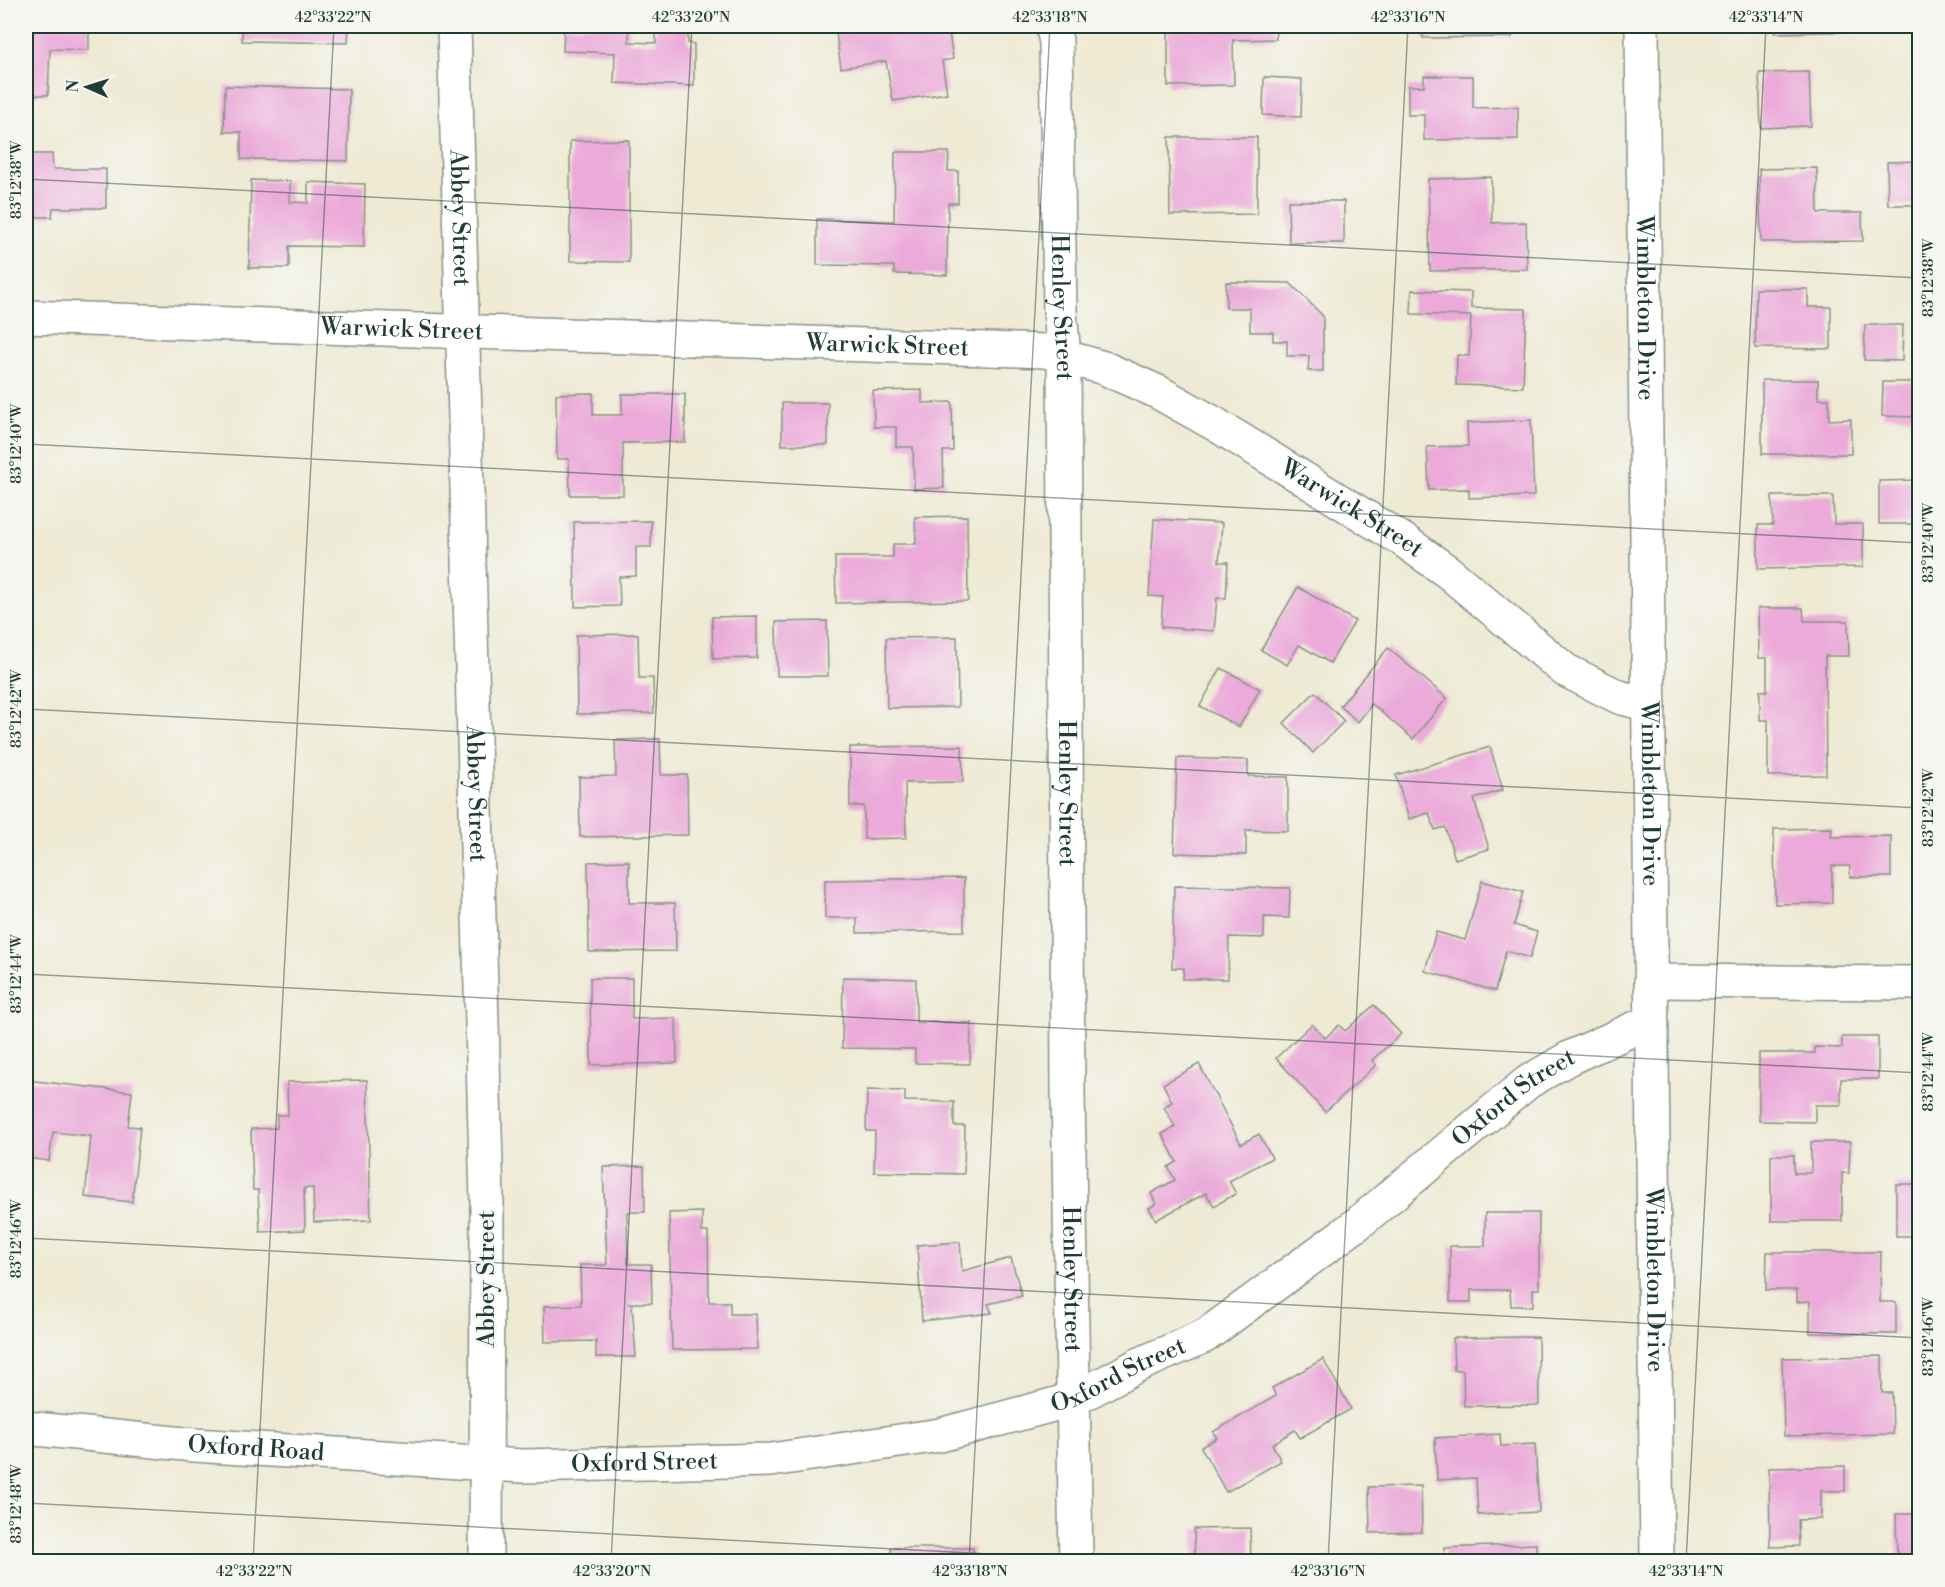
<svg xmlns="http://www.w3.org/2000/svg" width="1945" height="1587" viewBox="0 0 1945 1587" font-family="'Libre Bodoni',serif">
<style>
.building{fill:#ebaad9}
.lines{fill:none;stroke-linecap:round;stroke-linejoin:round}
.minor-casing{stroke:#869484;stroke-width:36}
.minor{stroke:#fff;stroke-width:33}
.ticks{fill:none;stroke:#1f3d34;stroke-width:1.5;stroke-opacity:0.45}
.labels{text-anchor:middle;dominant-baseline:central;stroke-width:5;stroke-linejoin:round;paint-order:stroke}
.street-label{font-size:24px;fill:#1f3d34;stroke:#f6f6f2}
.neatline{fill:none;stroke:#1f3d34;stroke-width:2}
.ticks-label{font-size:15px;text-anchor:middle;fill:#1f3d34}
</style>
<rect width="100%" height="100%" fill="#f6f6f2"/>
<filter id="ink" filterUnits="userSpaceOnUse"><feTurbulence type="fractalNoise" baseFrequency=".0167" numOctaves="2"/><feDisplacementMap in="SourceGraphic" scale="12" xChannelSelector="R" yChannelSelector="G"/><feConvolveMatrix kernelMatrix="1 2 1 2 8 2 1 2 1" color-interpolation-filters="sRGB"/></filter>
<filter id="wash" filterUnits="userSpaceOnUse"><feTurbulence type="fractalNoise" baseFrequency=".008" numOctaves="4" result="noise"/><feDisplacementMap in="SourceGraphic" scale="24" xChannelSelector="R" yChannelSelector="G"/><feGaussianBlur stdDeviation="1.35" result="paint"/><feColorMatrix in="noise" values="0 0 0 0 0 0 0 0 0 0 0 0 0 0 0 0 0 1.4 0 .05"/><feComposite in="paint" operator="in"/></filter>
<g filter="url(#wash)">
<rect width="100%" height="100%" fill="#eeead4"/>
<g id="blocks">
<!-- building -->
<g class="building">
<polygon points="26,26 89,26 89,50 50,49 48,95 26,95"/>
<polygon points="242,26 349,26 348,43 242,41"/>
<polygon points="564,26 629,26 629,42 656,43 656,26 688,26 688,43 694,44 694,86 614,83 615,53 563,51"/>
<polygon points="835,26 948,26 953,59 942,61 947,93 893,101 886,61 841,68"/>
<polygon points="1168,26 1275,26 1276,39 1233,40 1234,85 1168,86"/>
<polygon points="1423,26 1512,26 1512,37 1423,38"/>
<polygon points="1774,26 1885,26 1885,31 1774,33"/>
<polygon points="1809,72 1811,126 1761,128 1759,73"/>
<polygon points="1424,76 1473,76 1473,108 1518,107 1518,139 1424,140 1424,115 1408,115 1408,86 1424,86"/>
<polygon points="1264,77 1302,79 1301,117 1263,115"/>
<polygon points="225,86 349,89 348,161 241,159 241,132 224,132"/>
<polygon points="1169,137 1257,137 1257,214 1170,215"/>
<polygon points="629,140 629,262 570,261 570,141"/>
<polygon points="895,152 949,152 948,171 958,171 958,203 948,203 947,275 894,274 894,266 817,265 817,219 894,221"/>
<polygon points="26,154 52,154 53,169 106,169 106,208 53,208 52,217 26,217"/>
<polygon points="1920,161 1920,205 1888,205 1887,162"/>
<polygon points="1817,168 1818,213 1862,213 1863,241 1761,242 1759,169"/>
<polygon points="1491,177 1492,223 1526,222 1527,269 1430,271 1428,179"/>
<polygon points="251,180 290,181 290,202 308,203 308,182 365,184 364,247 289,246 289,268 249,268"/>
<polygon points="1288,201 1344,201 1344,243 1289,243"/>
<polygon points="1226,282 1290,283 1323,316 1323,371 1308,371 1309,356 1287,356 1287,341 1273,341 1273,332 1250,332 1250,308 1226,308"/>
<polygon points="1756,289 1808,289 1808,307 1831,307 1831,349 1755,348"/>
<polygon points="1412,290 1471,292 1471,308 1526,309 1523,387 1456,385 1457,355 1469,356 1471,316 1411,314"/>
<polygon points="1865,325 1903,325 1902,361 1864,360"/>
<polygon points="1762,380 1818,380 1818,399 1829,399 1829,420 1851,419 1851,454 1762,454"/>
<polygon points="1883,382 1916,382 1916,417 1882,416"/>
<polygon points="922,390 922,403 952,402 953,451 943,451 944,488 914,489 913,447 896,447 896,427 874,427 873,391"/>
<polygon points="593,393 593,415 622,415 622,394 685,394 685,442 623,443 623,495 570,495 569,459 557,459 556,394"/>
<rect x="782" y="403" width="46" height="42"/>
<polygon points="1531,420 1534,496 1469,498 1469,489 1429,490 1427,447 1468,446 1467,423"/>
<polygon points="1920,480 1920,524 1879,524 1879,481"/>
<polygon points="1772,496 1833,496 1834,524 1863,524 1863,567 1758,569 1758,525 1773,525"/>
<polygon points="967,516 968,601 836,603 835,557 893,557 893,544 916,544 915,517"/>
<polygon points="1154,519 1222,523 1219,562 1228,562 1226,598 1217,598 1214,631 1161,627 1163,597 1149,596"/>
<polygon points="651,521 651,547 636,547 636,576 619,577 620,606 575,607 574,522"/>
<polygon points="1298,587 1355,621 1330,663 1299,645 1287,665 1261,650"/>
<polygon points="1758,608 1803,608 1804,621 1848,621 1849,656 1825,656 1826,775 1768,776 1768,720 1760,720 1760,691 1767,691 1767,658 1759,658"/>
<polygon points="757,616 757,658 713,659 712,617"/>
<polygon points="827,621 828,676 777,676 776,622"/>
<polygon points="638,634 639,678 653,678 654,713 577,714 576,635"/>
<polygon points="957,637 958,707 887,708 886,638"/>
<polygon points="1388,648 1447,698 1413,739 1372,704 1358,722 1340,706"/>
<polygon points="1221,668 1260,689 1239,727 1200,706"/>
<polygon points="1315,692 1344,721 1313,753 1284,723"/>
<polygon points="660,739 661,775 687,775 688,835 580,837 579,777 616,776 615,740"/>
<polygon points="962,746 963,782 905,783 906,838 864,839 864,806 850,806 850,747"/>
<polygon points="1490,747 1503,790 1474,799 1489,849 1455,859 1445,827 1435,830 1429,813 1409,819 1396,775"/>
<polygon points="1177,758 1248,760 1248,776 1288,777 1288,831 1246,830 1246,855 1174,853"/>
<polygon points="1832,828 1831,837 1891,836 1891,877 1850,877 1850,866 1832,866 1832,903 1775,904 1774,829"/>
<polygon points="629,861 629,903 675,903 676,951 589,952 588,862"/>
<polygon points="964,878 964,931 857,933 857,918 825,918 825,880"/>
<polygon points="1482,881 1523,892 1514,925 1537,932 1530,958 1506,951 1495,991 1425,971 1436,932 1465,940"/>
<polygon points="1174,886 1290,888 1289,918 1264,917 1264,938 1229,937 1228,979 1183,979 1184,968 1172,968"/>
<polygon points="843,977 916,979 916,1022 971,1023 970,1064 915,1063 915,1049 842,1048"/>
<polygon points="590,978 632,978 632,1019 676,1018 677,1063 591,1065"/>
<polygon points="1374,1005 1401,1034 1372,1060 1376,1065 1325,1112 1276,1058 1312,1024 1325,1038 1339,1025 1345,1031"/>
<polygon points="1842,1037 1878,1037 1878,1079 1841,1079 1841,1105 1815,1105 1815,1122 1759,1121 1759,1053 1815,1053 1815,1047 1842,1048"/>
<polygon points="1199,1064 1241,1144 1259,1134 1272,1158 1229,1181 1236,1194 1214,1206 1206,1193 1156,1220 1149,1208 1156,1204 1151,1193 1175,1180 1168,1167 1177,1162 1162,1134 1175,1127 1164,1107 1172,1102 1163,1084"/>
<polygon points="26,1080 132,1092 128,1126 140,1127 132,1202 85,1197 91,1136 53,1132 49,1161 26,1158"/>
<polygon points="367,1080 371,1220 314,1222 313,1188 304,1188 305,1230 260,1232 258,1190 253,1190 251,1129 277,1128 277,1115 288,1115 287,1082"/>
<polygon points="867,1090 905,1091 905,1101 954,1102 954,1126 965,1126 964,1174 874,1172 875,1131 866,1131"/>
<polygon points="1811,1142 1850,1142 1849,1173 1842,1173 1842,1221 1771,1221 1771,1155 1794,1155 1794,1173 1811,1173"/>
<polygon points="644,1166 645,1212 627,1212 628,1264 651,1264 652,1303 628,1303 632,1305 636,1357 596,1357 596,1341 545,1342 544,1306 581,1305 580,1265 607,1265 603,1167"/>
<rect x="1896" y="1184" width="24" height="52"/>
<polygon points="702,1212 702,1232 708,1232 709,1302 730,1302 730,1314 756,1314 757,1349 672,1350 669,1213"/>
<polygon points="1485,1213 1539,1213 1539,1289 1533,1289 1533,1306 1511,1306 1510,1290 1471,1290 1471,1302 1450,1302 1450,1246 1485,1246"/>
<polygon points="960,1242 962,1271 1011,1258 1022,1296 988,1304 992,1313 922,1321 917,1245"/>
<polygon points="1767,1252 1881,1252 1880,1302 1896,1302 1896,1334 1810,1333 1810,1301 1797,1302 1797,1290 1766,1290"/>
<polygon points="1538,1337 1539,1405 1464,1406 1463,1370 1454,1370 1453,1338"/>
<polygon points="1882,1356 1882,1393 1892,1393 1893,1434 1784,1436 1782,1358"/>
<polygon points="1323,1359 1351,1409 1300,1438 1295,1430 1272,1444 1281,1461 1226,1492 1201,1447 1217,1438 1213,1432 1276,1396 1272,1388"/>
<polygon points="1500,1434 1501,1446 1535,1444 1539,1512 1478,1515 1476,1478 1437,1480 1435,1438"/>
<polygon points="1845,1466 1845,1491 1821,1491 1821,1519 1798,1520 1799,1546 1770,1547 1769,1468"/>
<polygon points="1421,1486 1422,1532 1370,1533 1369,1487"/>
<polygon points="1896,1514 1920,1514 1920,1556 1897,1557"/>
<polygon points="1250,1528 1251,1562 1195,1562 1194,1529"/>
<polygon points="1536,1544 1537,1562 1445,1562 1444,1548"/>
<rect x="891" y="1548" width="82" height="14"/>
<rect x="824" y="1558" width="46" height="4"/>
</g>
</g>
</g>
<g filter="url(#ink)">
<use href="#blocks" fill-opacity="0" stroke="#869484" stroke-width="1.5"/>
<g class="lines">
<defs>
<g id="minor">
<path id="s1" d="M454,26L487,1201L486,1562"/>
<path id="s2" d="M1052,26L1056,41L1060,311L1064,356L1068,1092L1076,1562"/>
<path id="s3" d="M1642,26L1657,1562"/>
<path id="s4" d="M26,317L1045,351L1104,368L1158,392L1215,424L1403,540L1448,572L1565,670L1619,697L1649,705"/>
<polyline points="1651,981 1920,983"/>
<path id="s5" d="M26,1428L194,1445L523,1466L771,1460L940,1435L1075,1399L1138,1365L1205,1336L1356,1225L1528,1082L1569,1058L1651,1021"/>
</g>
</defs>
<!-- minor casing -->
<use href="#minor" class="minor-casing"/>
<!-- minor -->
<use href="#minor" class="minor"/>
</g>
</g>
<!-- ticks -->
<path class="ticks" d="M26,179L1920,278M26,444L1920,543M26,709L1920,808M26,974L1920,1073M26,1238L1920,1338M26,1503L1140,1562M253,1562L334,26M611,1562L692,26M969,1562L1050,26M1328,1562L1408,26M1686,1562L1766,26"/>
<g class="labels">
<!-- street labels -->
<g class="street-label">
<text stroke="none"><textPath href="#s1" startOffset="192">Abbey Street</textPath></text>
<text stroke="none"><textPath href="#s2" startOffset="282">Henley Street</textPath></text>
<text stroke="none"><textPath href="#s3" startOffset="282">Wimbleton Drive</textPath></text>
<text stroke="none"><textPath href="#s4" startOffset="376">Warwick Street</textPath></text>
<text stroke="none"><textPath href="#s4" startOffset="862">Warwick Street</textPath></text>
<text stroke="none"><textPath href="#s4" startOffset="1366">Warwick Street</textPath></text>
<text stroke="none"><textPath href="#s1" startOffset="768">Abbey Street</textPath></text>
<text stroke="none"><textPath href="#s2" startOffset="768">Henley Street</textPath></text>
<text stroke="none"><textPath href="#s3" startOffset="768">Wimbleton Drive</textPath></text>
<text stroke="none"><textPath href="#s5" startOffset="1592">Oxford Street</textPath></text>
<text transform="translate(487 1279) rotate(-90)">Abbey Street</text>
<text stroke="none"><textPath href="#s2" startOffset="1254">Henley Street</textPath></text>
<text stroke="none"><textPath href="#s3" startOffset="1254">Wimbleton Drive</textPath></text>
<text stroke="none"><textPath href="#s5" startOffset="1106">Oxford Street</textPath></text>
<text stroke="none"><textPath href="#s5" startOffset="231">Oxford Road</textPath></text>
<text stroke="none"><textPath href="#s5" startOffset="620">Oxford Street</textPath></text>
</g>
</g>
<!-- margin -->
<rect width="1945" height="1587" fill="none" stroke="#f6f6f2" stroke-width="66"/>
<!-- north arrow -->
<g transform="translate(87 87) rotate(273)" stroke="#f6f6f2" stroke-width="4.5" paint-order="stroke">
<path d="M0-4.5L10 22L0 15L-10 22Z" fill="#1f3d34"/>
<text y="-9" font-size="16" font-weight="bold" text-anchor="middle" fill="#1f3d34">N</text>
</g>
<rect x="33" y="33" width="1879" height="1521" class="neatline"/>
<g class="ticks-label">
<text x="333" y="22">42°33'22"N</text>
<text x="691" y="22">42°33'20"N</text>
<text x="1050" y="22">42°33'18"N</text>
<text x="1408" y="22">42°33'16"N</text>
<text x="1766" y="22">42°33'14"N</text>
<text transform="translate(16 180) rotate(-90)" y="5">83°12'38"W</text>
<text transform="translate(1928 278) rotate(-90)" y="5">83°12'38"W</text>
<text transform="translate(16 444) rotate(-90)" y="5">83°12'40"W</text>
<text transform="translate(1928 543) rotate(-90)" y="5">83°12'40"W</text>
<text transform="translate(16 709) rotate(-90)" y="5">83°12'42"W</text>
<text transform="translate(1928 808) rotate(-90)" y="5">83°12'42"W</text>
<text transform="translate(16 974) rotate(-90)" y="5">83°12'44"W</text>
<text transform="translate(1928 1072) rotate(-90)" y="5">83°12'44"W</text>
<text transform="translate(16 1239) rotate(-90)" y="5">83°12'46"W</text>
<text transform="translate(1928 1337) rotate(-90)" y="5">83°12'46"W</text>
<text transform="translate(16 1504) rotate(-90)" y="5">83°12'48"W</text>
<text x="254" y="1576">42°33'22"N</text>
<text x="612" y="1576">42°33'20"N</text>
<text x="970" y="1576">42°33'18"N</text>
<text x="1328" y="1576">42°33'16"N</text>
<text x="1686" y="1576">42°33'14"N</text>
</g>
</svg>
